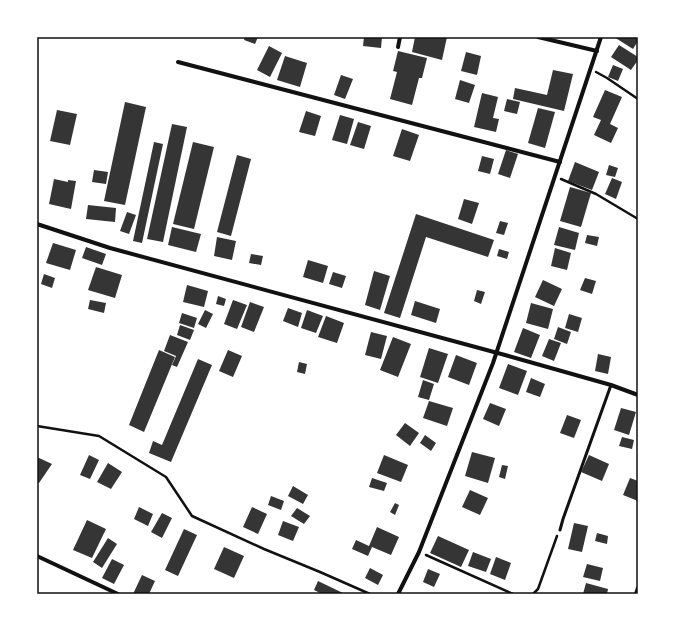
<svg xmlns="http://www.w3.org/2000/svg" width="675" height="631" viewBox="0 0 675 631" font-family="'Noto Sans',sans-serif">
<style>
.building{fill:#353535}
.lines{fill:none;stroke-linecap:round;stroke-linejoin:round}
.path{stroke:#111;stroke-width:2.5}
.service{stroke:#111;stroke-width:3}
.minor{stroke:#111;stroke-width:4}
.neatline{fill:none;stroke:#111;stroke-width:1.5}
</style>
<rect width="100%" height="100%" fill="#fff"/>
<!-- building -->
<g class="building">
<polygon points="245,37 258,37 255,44 244,40"/>
<polygon points="364,37 382,37 381,48 363,46"/>
<polygon points="415,37 447,37 442,60 412,52"/>
<polygon points="614,37 638,37 638,41 633,49"/>
<polygon points="619,45 638,57 638,60 631,70 611,57"/>
<polygon points="269,46 282,53 270,77 257,70"/>
<polygon points="398,51 427,58 422,78 419,78 412,105 390,99 397,72 393,71"/>
<polygon points="466,52 481,56 477,75 461,71"/>
<polygon points="285,56 307,63 300,87 277,80"/>
<polygon points="613,65 623,69 618,81 608,77"/>
<polygon points="553,70 573,74 564,111 513,99 515,88 547,95"/>
<polygon points="341,75 353,79 345,99 334,95"/>
<polygon points="460,80 475,85 469,103 455,99"/>
<polygon points="605,90 622,97 610,124 618,128 611,143 594,135 601,120 593,117"/>
<polygon points="482,93 498,97 493,118 499,119 496,132 474,127"/>
<polygon points="507,99 520,102 517,114 504,111"/>
<polygon points="125,102 146,107 125,205 104,201"/>
<polygon points="538,108 555,112 545,148 528,143"/>
<polygon points="57,110 77,114 70,145 50,141"/>
<polygon points="306,111 321,116 315,136 299,132"/>
<polygon points="340,115 354,119 347,144 332,140"/>
<polygon points="358,122 371,126 364,149 350,145"/>
<polygon points="172,124 187,127 163,242 147,239"/>
<polygon points="402,129 419,135 410,161 393,156"/>
<polygon points="154,142 163,144 142,243 133,241"/>
<polygon points="193,142 214,147 194,229 173,224"/>
<polygon points="506,150 518,154 510,178 498,174"/>
<polygon points="237,155 251,159 231,236 217,232"/>
<polygon points="482,156 494,159 490,174 478,171"/>
<polygon points="575,162 599,172 592,190 568,181"/>
<polygon points="609,165 618,168 615,177 606,175"/>
<polygon points="94,170 108,172 106,184 92,182"/>
<polygon points="612,178 622,182 616,199 605,194"/>
<polygon points="54,179 68,182 68,180 76,181 71,209 49,204"/>
<polygon points="570,187 591,193 581,227 560,221"/>
<polygon points="464,199 479,203 472,224 458,219"/>
<polygon points="88,205 116,208 115,222 86,219"/>
<polygon points="127,212 136,215 129,234 120,231"/>
<polygon points="416,214 494,240 488,257 426,237 400,318 384,313"/>
<polygon points="500,221 508,223 504,235 496,233"/>
<polygon points="172,227 201,234 196,252 168,245"/>
<polygon points="559,227 579,233 575,250 554,245"/>
<polygon points="587,235 599,237 597,246 585,243"/>
<polygon points="217,237 236,241 232,260 214,256"/>
<polygon points="53,243 76,250 70,270 46,263"/>
<polygon points="86,247 106,254 102,265 82,258"/>
<polygon points="555,248 571,253 567,270 551,266"/>
<polygon points="499,249 509,252 507,259 497,256"/>
<polygon points="251,254 263,256 261,265 249,263"/>
<polygon points="308,260 328,266 323,283 303,277"/>
<polygon points="96,267 122,275 115,298 88,290"/>
<polygon points="374,271 390,276 380,310 365,305"/>
<polygon points="333,272 346,276 342,288 329,284"/>
<polygon points="44,274 55,278 52,288 41,284"/>
<polygon points="585,278 596,281 592,294 580,290"/>
<polygon points="543,280 562,289 554,306 535,297"/>
<polygon points="187,285 208,291 204,307 183,302"/>
<polygon points="477,290 485,292 481,304 474,301"/>
<polygon points="218,296 226,299 224,306 216,304"/>
<polygon points="90,300 106,303 104,313 88,309"/>
<polygon points="233,300 247,305 237,329 224,324"/>
<polygon points="415,301 440,309 436,323 411,315"/>
<polygon points="250,302 264,307 254,332 241,327"/>
<polygon points="531,303 553,309 548,329 526,323"/>
<polygon points="288,308 302,313 298,327 283,321"/>
<polygon points="205,310 213,314 206,328 198,324"/>
<polygon points="307,310 323,316 316,333 301,328"/>
<polygon points="182,313 197,318 194,328 179,323"/>
<polygon points="569,314 582,318 578,332 565,328"/>
<polygon points="326,316 344,323 337,343 318,337"/>
<polygon points="180,325 194,330 190,340 177,335"/>
<polygon points="558,327 571,332 567,344 554,339"/>
<polygon points="523,328 540,335 531,358 514,352"/>
<polygon points="371,332 387,336 381,359 365,355"/>
<polygon points="170,335 188,342 177,367 172,365 176,356 164,351"/>
<polygon points="393,337 411,344 398,377 380,370"/>
<polygon points="549,339 561,343 554,361 542,356"/>
<polygon points="429,348 448,354 438,383 420,377"/>
<polygon points="159,350 175,357 144,432 129,425"/>
<polygon points="228,350 242,356 233,377 219,371"/>
<polygon points="598,354 611,357 608,374 595,371"/>
<polygon points="456,355 477,363 469,385 448,377"/>
<polygon points="198,359 212,365 171,462 149,453 153,441 162,445"/>
<polygon points="299,362 307,364 305,374 297,372"/>
<polygon points="508,364 527,371 518,395 499,388"/>
<polygon points="531,378 545,384 540,397 526,392"/>
<polygon points="423,380 434,384 429,400 418,397"/>
<polygon points="429,401 453,408 447,426 423,418"/>
<polygon points="490,403 506,409 499,426 483,419"/>
<polygon points="621,408 636,412 629,435 614,430"/>
<polygon points="567,415 581,420 574,438 560,433"/>
<polygon points="405,423 419,433 410,446 396,435"/>
<polygon points="425,435 436,443 431,451 420,443"/>
<polygon points="622,437 634,440 632,449 619,446"/>
<polygon points="472,452 495,458 488,483 465,476"/>
<polygon points="89,455 99,460 90,479 80,475"/>
<polygon points="384,455 408,465 401,482 377,473"/>
<polygon points="589,455 609,464 602,481 581,472"/>
<polygon points="37,457 52,464 39,483 37,482"/>
<polygon points="108,463 122,472 111,489 97,482"/>
<polygon points="502,465 508,466 505,479 499,477"/>
<polygon points="372,478 387,483 384,491 369,487"/>
<polygon points="630,478 638,481 638,501 623,495"/>
<polygon points="293,486 308,495 303,504 288,496"/>
<polygon points="470,490 488,498 480,515 462,507"/>
<polygon points="271,496 284,501 281,510 268,505"/>
<polygon points="395,503 399,505 395,515 390,512"/>
<polygon points="139,507 153,514 148,526 134,519"/>
<polygon points="252,507 267,514 258,534 243,527"/>
<polygon points="297,508 310,516 304,524 291,516"/>
<polygon points="162,513 172,518 162,538 151,532"/>
<polygon points="87,520 106,529 92,558 73,550"/>
<polygon points="283,521 299,527 293,541 278,535"/>
<polygon points="574,523 588,526 582,552 568,549"/>
<polygon points="377,527 399,537 391,555 372,547 368,556 352,549 356,540 369,546"/>
<polygon points="184,529 197,535 178,576 165,570"/>
<polygon points="597,533 608,536 607,544 595,541"/>
<polygon points="438,536 469,550 461,567 430,553"/>
<polygon points="108,538 117,544 102,568 93,562"/>
<polygon points="224,547 244,556 234,578 214,569"/>
<polygon points="473,552 491,559 486,572 468,566"/>
<polygon points="496,557 511,563 505,580 490,574"/>
<polygon points="112,559 124,565 114,584 102,578"/>
<polygon points="587,564 603,568 600,581 583,577"/>
<polygon points="370,568 383,575 378,585 365,578"/>
<polygon points="428,569 440,574 434,587 423,582"/>
<polygon points="142,575 155,581 149,594 133,594"/>
<polygon points="318,581 345,594 322,594 314,590"/>
<polygon points="586,583 608,589 607,594 583,594"/>
</g>
<g class="lines">
<!-- path -->
<g class="path">
<polyline points="596,72 607,78 638,99"/>
<polyline points="561,179 596,194 638,219"/>
<polyline points="37,426 99,436 166,477 192,516 264,549 320,572 370,594"/>
<polyline points="426,555 513,594"/>
<polyline points="533,594 538,589 557,536"/>
</g>
<!-- service -->
<polyline class="service" points="560,530 563,519 611,385"/>
<!-- minor -->
<g class="minor">
<polyline points="538,37 597,51"/>
<polyline points="398,47 400,37"/>
<polyline points="178,62 560,162"/>
<polyline points="37,224 110,248 505,355 611,385 638,395"/>
<polyline points="37,556 118,594"/>
<polyline points="398,594 419,552 493,363 601,37"/>
<polyline points="636,594 638,588"/>
</g>
</g>
<!-- border -->
<rect width="675" height="631" fill="none" stroke="#ffffff" stroke-width="76"/>
<rect x="38" y="38" width="599" height="555" class="neatline"/>
</svg>
